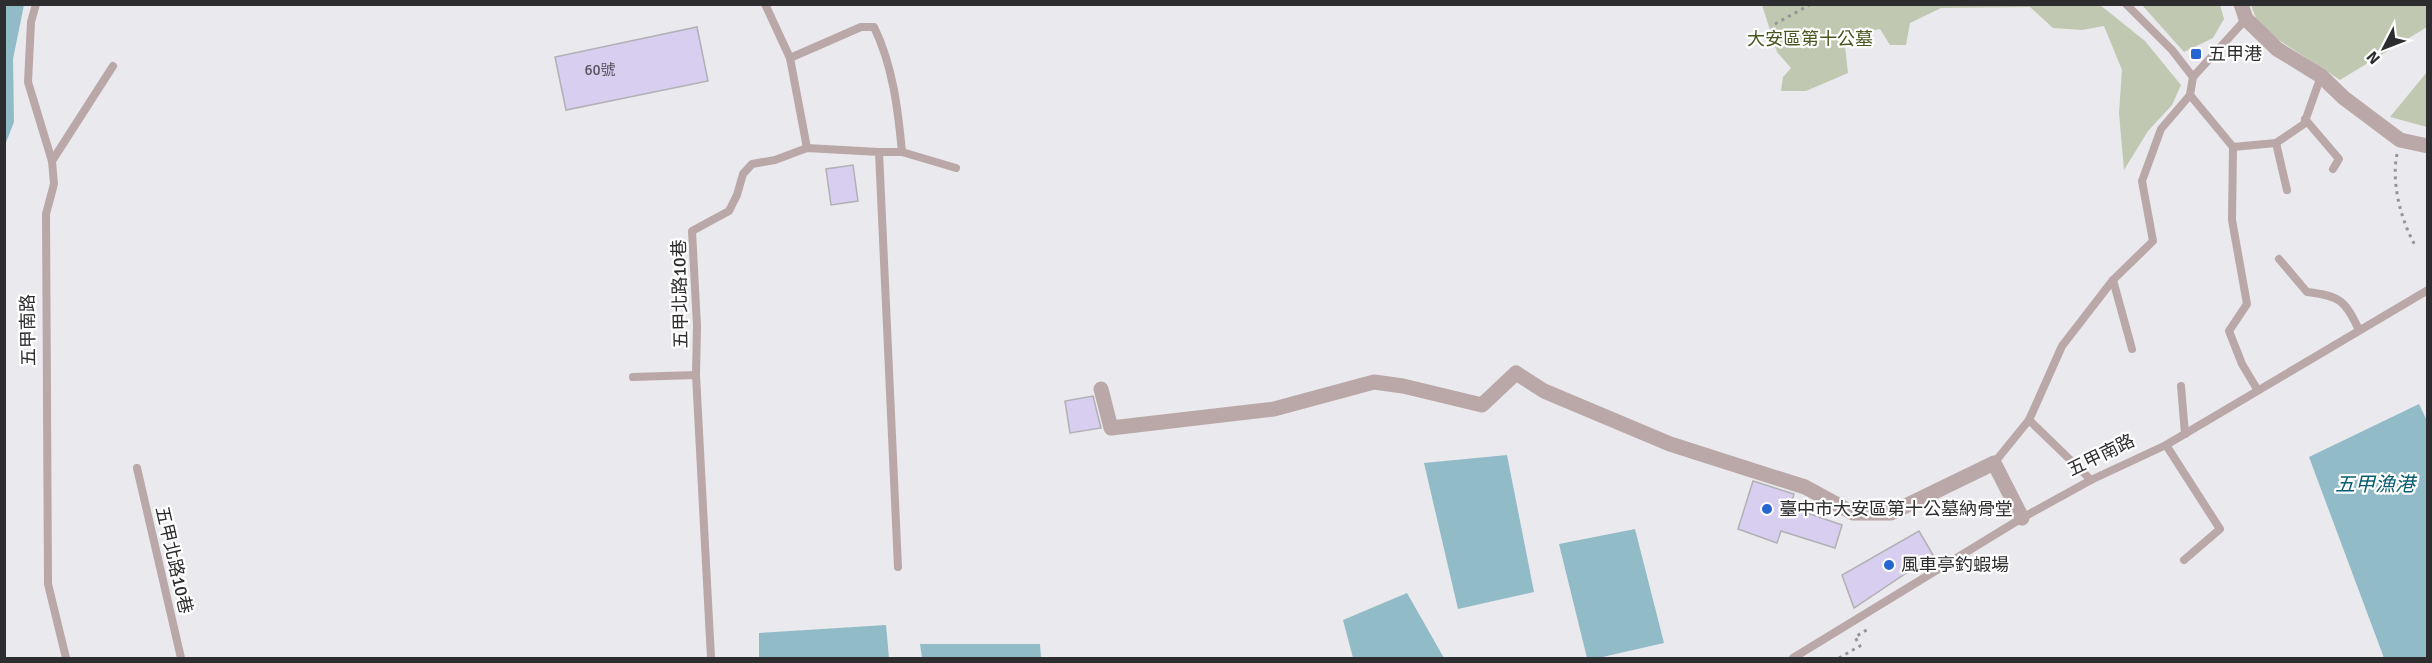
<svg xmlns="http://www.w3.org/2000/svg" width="2432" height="663" viewBox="0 0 2432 663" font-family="Signika,'Noto Sans TC',sans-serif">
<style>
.green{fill:#c1c8b1}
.water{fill:#92bbc8}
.building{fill:#d7cef0;stroke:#b1b0b4;stroke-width:1.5}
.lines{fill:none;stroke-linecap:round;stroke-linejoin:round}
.path{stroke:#959497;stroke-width:3;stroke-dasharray:3 4.5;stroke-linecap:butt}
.service{stroke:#baa7a7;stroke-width:8}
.minor{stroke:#baa7a7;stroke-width:15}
.poi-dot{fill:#2566d2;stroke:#fff;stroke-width:2}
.labels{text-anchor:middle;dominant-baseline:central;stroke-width:4.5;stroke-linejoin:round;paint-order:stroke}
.number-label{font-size:15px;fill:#58545e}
.park-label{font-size:18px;fill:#4a5621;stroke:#fff}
.poi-label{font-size:18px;fill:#2d2c2e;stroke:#fff;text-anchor:start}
.street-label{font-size:18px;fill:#2d2c2e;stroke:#fff}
.water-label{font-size:20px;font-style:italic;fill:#095d71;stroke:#fff}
</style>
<rect width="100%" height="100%" fill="#eae9ed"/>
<!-- green -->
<g class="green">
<polygon points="1762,5 2100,5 2145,41 2181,85 2172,105 2148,131 2124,170 2119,113 2122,70 2104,26 2082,30 2053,28 2030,7 1941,8 1910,23 1906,45 1890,45 1880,29 1844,37 1848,73 1806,91 1781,91 1783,77 1791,68 1777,52"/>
<polygon points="2142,5 2220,5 2224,19 2213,38 2184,52"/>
<polygon points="2251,5 2427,5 2427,27 2340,80 2259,27"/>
<polygon points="2427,72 2427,127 2390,117"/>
</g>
<!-- water -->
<g class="water">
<polygon points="5,4 24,5 13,59 14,122 5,145"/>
<polygon points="2419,404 2428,423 2427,658 2384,658 2309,457"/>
<polygon points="1507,455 1534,592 1458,609 1424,463"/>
<polygon points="1635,529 1664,643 1598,658 1587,658 1559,544"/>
<polygon points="1407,593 1444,658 1353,658 1343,620"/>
<polygon points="886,625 889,658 759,658 759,633"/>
<polygon points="920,644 1040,644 1041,658 922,658"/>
</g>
<!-- building -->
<g class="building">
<polygon points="697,27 708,81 566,110 555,57"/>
<polygon points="853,165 858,201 831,205 826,169"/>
<polygon points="1093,396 1101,428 1070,433 1065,401"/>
<polygon points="1753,481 1794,494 1790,507 1842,525 1835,548 1781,531 1777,543 1738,529"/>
<polygon points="1919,531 1933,555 1854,608 1842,575"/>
</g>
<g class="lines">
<!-- path -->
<g class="path">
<polyline points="1775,24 1811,4"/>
<path d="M2397,154C2391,183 2401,221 2416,247"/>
<polyline points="1839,658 1860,646 1855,637 1870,628"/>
</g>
<!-- service -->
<g class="service">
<polyline points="36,4 31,22 28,82 52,161 54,184 46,214 48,584 66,658"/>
<polyline points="765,4 790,58 807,148"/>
<polyline points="2126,4 2172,50 2193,77"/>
<path d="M790,58L861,27H874C893,66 898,110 902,152"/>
<polyline points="2190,95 2233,147 2232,220 2247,304 2229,331 2242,364 2257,389"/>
<polyline points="2305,119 2339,159 2333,169"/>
<polyline points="2276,143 2287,190"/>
<polyline points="2233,147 2276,143 2304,124 2321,76"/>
<polyline points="879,152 902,152 956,168"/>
<polyline points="52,161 113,66"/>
<path d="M2279,259L2307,292C2340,296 2345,300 2359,330"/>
<polyline points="2113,280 2132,349"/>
<polyline points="633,377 696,375"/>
<polyline points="2181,386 2185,434"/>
<polyline points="2029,420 2091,480"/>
<polyline points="2166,445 2220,529 2184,560"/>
<polyline points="1994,463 2029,420 2062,346 2113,280 2153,241 2142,181 2161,129 2190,95 2193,77 2246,19"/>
<polyline points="137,468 181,658"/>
<polyline points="711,658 696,375 697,326 692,231 729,211 737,195 743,174 752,164 775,160 807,148 879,152 898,567"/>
<polyline points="1793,658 2022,518 2091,480 2166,445 2428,290"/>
</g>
<!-- minor -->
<g class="minor">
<polyline points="2241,4 2246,19 2277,49 2321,76 2344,98 2400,140 2428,146"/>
<polyline points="1101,389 1111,428 1274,409 1374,382 1403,386 1482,405 1516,373 1544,391 1670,444 1805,487 1853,513 1891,513 1994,463 2022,518"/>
</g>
</g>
<!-- markers -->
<g class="poi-dot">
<rect x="2190" y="48" width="12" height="12" rx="3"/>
<circle cx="1767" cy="509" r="6"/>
<circle cx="1889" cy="565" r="6"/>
</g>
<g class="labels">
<!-- number labels -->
<g class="number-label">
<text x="600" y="70">60號</text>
</g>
<!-- park labels -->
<g class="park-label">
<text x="1810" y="39">大安區第十公墓</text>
</g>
<!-- poi labels -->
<g class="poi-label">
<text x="2208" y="54">五甲港</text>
<text x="1779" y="509">臺中市大安區第十公墓納骨堂</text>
<text x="1901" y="565">風車亭釣蝦場</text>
</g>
<!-- street labels -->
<g class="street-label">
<text transform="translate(680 294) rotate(-91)">五甲北路10巷</text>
<text transform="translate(28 330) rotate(-91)">五甲南路</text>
<text transform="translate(2101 455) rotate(-26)">五甲南路</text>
<text transform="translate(174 560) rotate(77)">五甲北路10巷</text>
</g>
<!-- water labels -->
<g class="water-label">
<text x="2375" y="484">五甲漁港</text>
</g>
</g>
<!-- border -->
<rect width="2432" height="663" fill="none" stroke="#2d2c2e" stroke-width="12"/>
<!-- north arrow -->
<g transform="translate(2384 48) rotate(228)" stroke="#ffffff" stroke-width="4.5" paint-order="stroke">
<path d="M0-4.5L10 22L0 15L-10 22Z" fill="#2d2c2e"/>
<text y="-9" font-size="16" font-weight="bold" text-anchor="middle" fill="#2d2c2e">N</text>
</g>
</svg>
